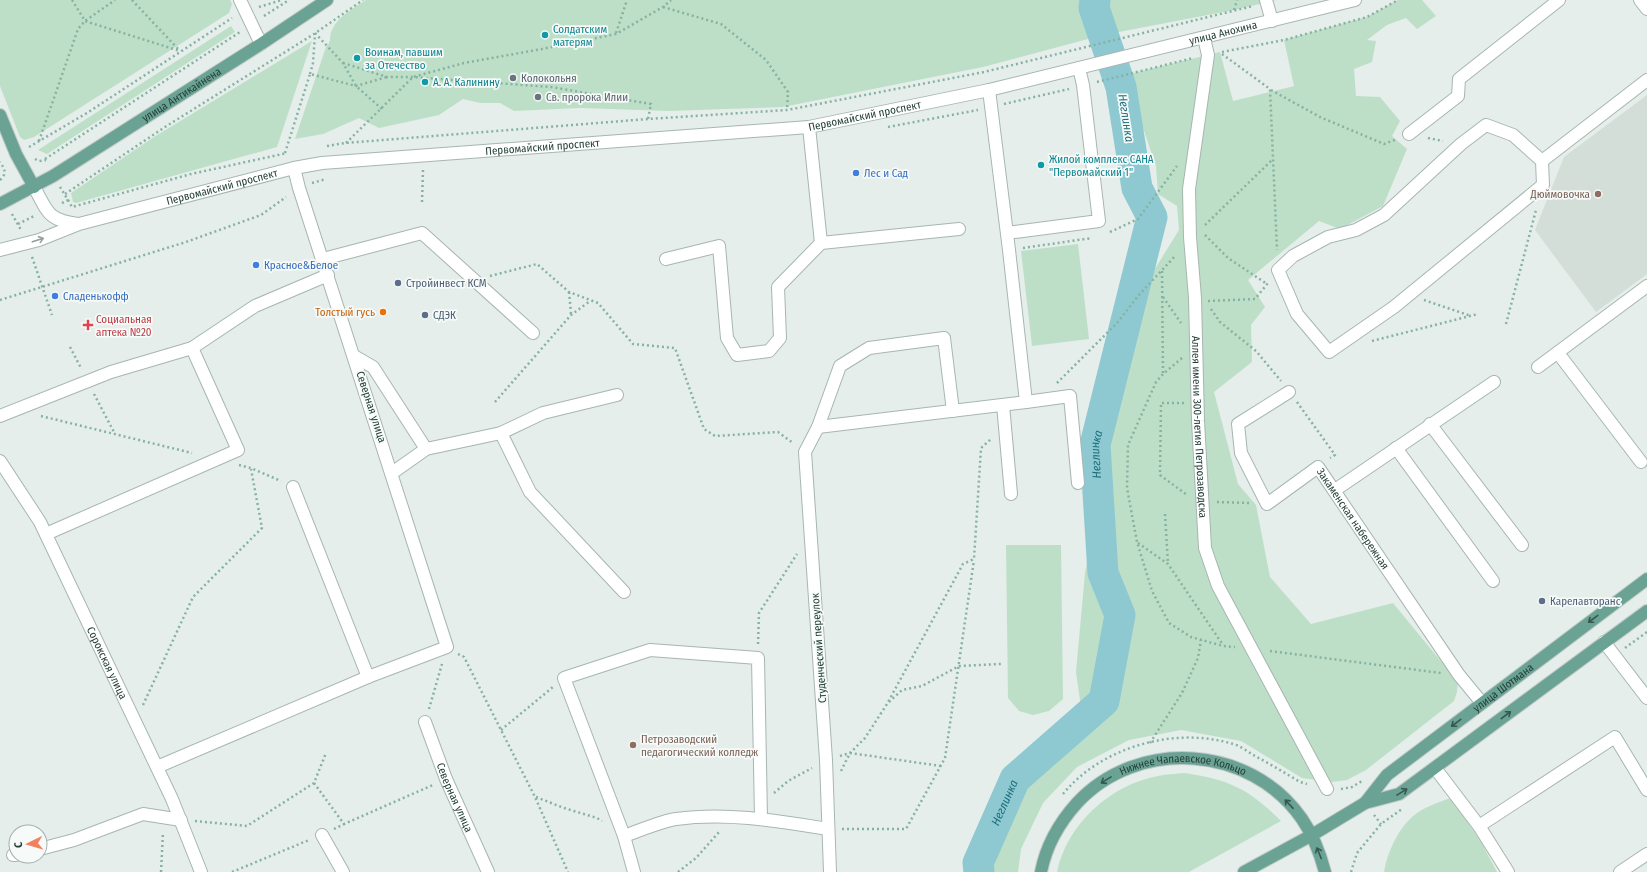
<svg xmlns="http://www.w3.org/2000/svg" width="1647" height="872" viewBox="0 0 1647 872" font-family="'Fira Sans Condensed',sans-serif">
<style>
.built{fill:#d3ded9}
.green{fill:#bedfc7}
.water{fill:#8ec9d2}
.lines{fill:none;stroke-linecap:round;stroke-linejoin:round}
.river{stroke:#8ec9d2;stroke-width:31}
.minor-casing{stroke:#a7b6b1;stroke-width:14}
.major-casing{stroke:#c2cac7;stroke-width:14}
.path{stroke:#86b2a3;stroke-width:2.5;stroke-dasharray:2 3;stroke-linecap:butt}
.minor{stroke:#fff;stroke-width:12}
.major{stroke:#6aa394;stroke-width:12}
.oneway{stroke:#92a09c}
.oneway2{stroke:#36594f}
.culture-dot{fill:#0f9aa8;stroke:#f6faf8;stroke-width:1.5}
.worship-dot{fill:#6b7280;stroke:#f6faf8;stroke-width:1.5}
.shop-dot{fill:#3f7fe0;stroke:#f6faf8;stroke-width:1.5}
.education-dot{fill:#8d6e63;stroke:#f6faf8;stroke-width:1.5}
.service-dot{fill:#5c6f8a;stroke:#f6faf8;stroke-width:1.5}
.food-dot{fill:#e8710a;stroke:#f6faf8;stroke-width:1.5}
.health-dot{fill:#e0444e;stroke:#f6faf8;stroke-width:1.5}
.labels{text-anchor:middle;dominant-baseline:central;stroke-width:3.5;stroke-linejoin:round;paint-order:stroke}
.culture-label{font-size:11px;fill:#0d838f;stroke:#f6faf8;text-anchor:start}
.street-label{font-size:11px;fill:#244038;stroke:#f6faf8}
.worship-label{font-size:11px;fill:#5b616d;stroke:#f6faf8;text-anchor:start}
.shop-label{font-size:11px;fill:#366cbe;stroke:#f6faf8;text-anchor:start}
.education-label{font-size:11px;fill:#785e54;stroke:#f6faf8;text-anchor:end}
.service-label{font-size:11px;fill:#4e5e75;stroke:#f6faf8;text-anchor:start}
.food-label{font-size:11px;fill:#c56008;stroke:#f6faf8;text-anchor:end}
.health-label{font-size:11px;fill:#be3a42;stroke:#f6faf8;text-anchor:start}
.water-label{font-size:12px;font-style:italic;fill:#1d6e7d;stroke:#f6faf8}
</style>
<rect width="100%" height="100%" fill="#e5eeea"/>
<!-- built -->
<polygon class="built" points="1647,95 1647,274 1596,312 1535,230 1564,157"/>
<!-- green -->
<g class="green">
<polygon points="0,0 230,0 232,4 229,13 34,137 24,140 20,137 0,86"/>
<path d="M366,0H1276L1234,10L1103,35L983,67L783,107L669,111L580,108L514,111L500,103H480L463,99L439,115L379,128L359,118L323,134L295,139L326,47C333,40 328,38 332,30C338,16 354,8 366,0Z"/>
<polygon points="1398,0 1422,0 1436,16 1417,29 1406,18 1387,25 1367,40 1376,41 1372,62 1354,69 1356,96 1380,97 1400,121 1392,136 1407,149 1383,206 1340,229 1319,221 1248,280 1265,307 1251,325 1252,362 1214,392 1238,484 1256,505 1270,577 1311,624 1393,603 1458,682 1457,692 1454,701 1366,770 1347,780 1332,782 1302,778 1241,741 1181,730 1129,740 1077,767 1043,803 1021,849 1018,872 984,872 984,868 1010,807 1081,707 1076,672 1085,573 1095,521 1091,479 1092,438 1101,384 1125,371 1138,296 1179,230 1177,206 1158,194 1156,166 1125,75 1220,52 1233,101 1294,86 1284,40 1367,17"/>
<polygon points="231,26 235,32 47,154 38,150"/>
<polygon points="312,41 277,147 76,203 73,202 71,193 154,137"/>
<polygon points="1078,244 1089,339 1032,346 1021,251"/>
<polygon points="1006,545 1061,545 1063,699 1049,711 1033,715 1019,711 1008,698"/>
<path d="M1185,773C1230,780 1249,789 1281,821L1189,872H1057C1067,824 1110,785 1158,776C1167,774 1176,774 1185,773Z"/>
<path d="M1451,798L1481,842L1497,872H1384C1387,853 1397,831 1412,817C1422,808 1438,802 1451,798Z"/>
</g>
<!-- water -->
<polygon class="water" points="1088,0 1105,0 1106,11 1115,33 1095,37 1087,10"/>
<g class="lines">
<!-- river -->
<path class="river" id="s1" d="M979,872L978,863L1015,779L1104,701L1120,615L1103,573L1095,445L1152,217L1137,188L1121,87L1094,8L1095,0"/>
<defs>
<g id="minor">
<polyline points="240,0 261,44"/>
<polyline points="1266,0 1272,21"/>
<polyline points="1640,0 1647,9"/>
<path id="s2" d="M1204,38L1208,55L1189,189L1190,237L1195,298L1198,421L1205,548L1218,586L1327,789"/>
<polygon points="1486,125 1513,135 1542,161 1543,185 1394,307 1329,352 1297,314 1278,270 1293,256 1328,237 1356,230 1384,215 1461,144"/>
<polyline points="1409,134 1458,96 1459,79 1559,0"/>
<polyline points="1542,161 1647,80"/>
<path d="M34,187C48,212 47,220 78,224"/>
<polyline points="1007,233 1099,221 1083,85 1079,68"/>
<polyline points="821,243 959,229"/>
<path id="s3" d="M0,250L39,240L79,224L294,168L322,163L809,127L989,90L1355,0"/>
<polyline points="323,259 422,233 533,333"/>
<polyline points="666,259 719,246 727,338 737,355 769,351 780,338 778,287 821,243 809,127"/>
<polyline points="1558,353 1641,462"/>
<polyline points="354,356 373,367 426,449"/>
<polyline points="1538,367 1647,286"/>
<path id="s4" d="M1289,392L1238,424L1241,453L1267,504L1318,467L1459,675L1482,703"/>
<polyline points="1026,402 1070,396 1078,483"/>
<polyline points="1003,405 1011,494"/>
<polyline points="0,416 111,372 192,348 255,306 328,275"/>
<polyline points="1430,424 1522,545"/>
<polyline points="818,427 1026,402 1009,250 989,90"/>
<polyline points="501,433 530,492 624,592"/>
<polyline points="1396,448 1493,581"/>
<path id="s5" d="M0,461L40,522L172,799L201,872"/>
<polyline points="392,473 426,449 501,433 543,413 617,395"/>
<polyline points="293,487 368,677"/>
<polyline points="1335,490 1494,382"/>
<polyline points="46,534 238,450 192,348"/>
<polyline points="1604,642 1647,698"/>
<path id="s6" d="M425,722L446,779L488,872"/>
<polyline points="157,767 368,677 447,647 299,188 294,168"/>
<polyline points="1435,768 1479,826 1508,872"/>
<polyline points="1479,826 1615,737 1647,790"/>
<polyline points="322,835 343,872"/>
<path d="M624,836C639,831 661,821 676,819C727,812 778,821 828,829"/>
<polyline points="40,849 74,840 143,814 181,820"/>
<polyline points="13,855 16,855"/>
<polyline points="634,872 624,836 564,678 650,650 758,658 761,818"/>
<polyline points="830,872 826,760 805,452 818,427 840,366 869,348 944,338 953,411"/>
<polyline points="1620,872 1647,854"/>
</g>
<g id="major">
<polyline points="0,115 16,154 34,187"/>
<path id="s7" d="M0,204L53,176L261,44L327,0"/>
<path id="s8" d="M1365,803L1387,775L1647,579"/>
<path id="s9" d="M1041,872C1046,846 1059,823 1077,803C1138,737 1251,745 1302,819C1313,835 1320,853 1325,872"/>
<polyline points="1244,872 1312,835 1365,803 1399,794 1647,611"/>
</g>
</defs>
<!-- minor casing -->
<use href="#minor" class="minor-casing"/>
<!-- major casing -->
<use href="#major" class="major-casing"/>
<!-- path -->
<g class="path">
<polyline points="72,0 85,21 180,51"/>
<polyline points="132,0 180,51"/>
<polyline points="259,7 282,0"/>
<polyline points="663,7 721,24 766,60 788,92 787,110"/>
<polyline points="1234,10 1237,0"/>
<polyline points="264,16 289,0"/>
<polyline points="315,33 343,63 356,86 382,109"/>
<polyline points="616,33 627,0"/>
<polyline points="1222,52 1284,40 1367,17 1398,0"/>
<polyline points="1222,54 1270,89 1277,250"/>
<polyline points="343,63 387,77 413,77 551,87 651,104 648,119"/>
<polyline points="310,74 313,63 315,34"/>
<polyline points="1097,82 1193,58"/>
<polyline points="1271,90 1320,117 1384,144 1397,139"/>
<polyline points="1004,104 1069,89"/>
<polyline points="888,127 978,110"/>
<polyline points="1428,138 1443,141"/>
<polyline points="39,141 78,29 85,21 115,0"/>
<polyline points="346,143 413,77 464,63 542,49 616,34 663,7 671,0"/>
<polyline points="327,146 345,143 648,119 787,110 984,72 1253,6"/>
<polyline points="29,147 87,113 232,18"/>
<polyline points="285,153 310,74 356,86 387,77"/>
<polyline points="35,159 39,161 46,160"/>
<polyline points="45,159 240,32"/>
<path d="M0,180C7,174 5,169 0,162"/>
<polyline points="312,183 326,179"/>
<polyline points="60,187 68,200 60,204"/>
<polyline points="65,194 165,127 314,34 363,0"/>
<polyline points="68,200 72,207 191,174 287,153"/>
<polyline points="422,202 423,170"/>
<polyline points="12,214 21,230"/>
<polyline points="18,224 34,216"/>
<polyline points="1205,225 1273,159"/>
<polyline points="1110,232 1138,219 1177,166"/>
<polyline points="1205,235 1228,258 1267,284"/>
<polyline points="1023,248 1092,238"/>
<polyline points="32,257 52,315"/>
<polyline points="1162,271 1163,373"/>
<polyline points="490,276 537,264 569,292 598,303 633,344 675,348 704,429 715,436 778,432 793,443"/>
<polyline points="569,292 571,314"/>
<polyline points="1163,297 1181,323"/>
<polyline points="0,300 186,242 261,215 286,197"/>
<polyline points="1424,300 1471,316"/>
<polyline points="1208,301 1255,299 1268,283"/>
<polyline points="1211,309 1220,322 1256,351 1281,381"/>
<polyline points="1506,324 1536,210"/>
<polyline points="1372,341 1478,314"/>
<polyline points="70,347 81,368"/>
<polyline points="1182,358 1163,374 1156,382 1128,445 1127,488 1137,542 1152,591 1169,623 1191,637 1223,646 1235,647"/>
<polyline points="1057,383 1117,323 1138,296 1176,255"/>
<polyline points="94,394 115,434"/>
<polyline points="495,402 571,315 590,301"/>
<polyline points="1297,402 1335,455 1330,458"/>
<polyline points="1184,403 1161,403 1160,475 1187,495"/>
<polyline points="41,416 192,453"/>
<polyline points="239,465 251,468 281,481"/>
<polyline points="1217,502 1250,503"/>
<polyline points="1165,514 1168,564"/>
<polyline points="1138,543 1168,564 1223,645"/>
<polyline points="758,644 759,613 797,554"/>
<polyline points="1625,648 1647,632"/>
<polyline points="1270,651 1441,673"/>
<polyline points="458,654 464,657 535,797 568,872"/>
<polyline points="889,702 902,690 922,686 959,666 1001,664"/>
<polyline points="143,705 193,597 262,528 251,469"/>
<polyline points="429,709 442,664"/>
<polyline points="501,730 553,687"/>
<polyline points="1150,743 1182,693 1198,658 1201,640"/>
<polyline points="840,756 850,753 865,738 887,704 963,564 974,559 981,448 991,439"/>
<polyline points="841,771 850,753 941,766"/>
<polyline points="314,783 344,824 433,785"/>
<polyline points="1341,789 1352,787 1362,781"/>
<polyline points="774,793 788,781 812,768"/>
<path d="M1063,794C1101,747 1175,726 1233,744C1241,746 1248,752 1255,756C1270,764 1285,773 1300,782L1307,784"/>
<polyline points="536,797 564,808 597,818 602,821"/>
<polyline points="1374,815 1381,824"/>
<polyline points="195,821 247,826 314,783 326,753"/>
<polyline points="334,829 344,824"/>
<polyline points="842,829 906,829 945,758 974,560"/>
<polyline points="161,872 163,832"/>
<polyline points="232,872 309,840"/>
<polyline points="678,872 696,858 720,831"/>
<polyline points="1351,872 1357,853 1381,824 1402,809"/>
</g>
<!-- minor -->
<use href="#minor" class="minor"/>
<!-- major -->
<use href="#major" class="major"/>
</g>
<!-- one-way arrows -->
<defs><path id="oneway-shaft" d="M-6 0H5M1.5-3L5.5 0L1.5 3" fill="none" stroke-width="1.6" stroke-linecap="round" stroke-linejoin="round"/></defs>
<use class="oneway" href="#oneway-shaft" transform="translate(38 240) rotate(-18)"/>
<g class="oneway2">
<use href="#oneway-shaft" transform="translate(1593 619) rotate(143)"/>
<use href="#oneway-shaft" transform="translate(1506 715) rotate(-37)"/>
<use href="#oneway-shaft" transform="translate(1456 723) rotate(143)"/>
<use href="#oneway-shaft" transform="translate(1106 780) rotate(148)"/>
<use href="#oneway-shaft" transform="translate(1402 792) rotate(-31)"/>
<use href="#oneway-shaft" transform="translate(1289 804) rotate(-133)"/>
<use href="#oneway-shaft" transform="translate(1319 853) rotate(-112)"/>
</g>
<!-- markers -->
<g class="culture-dot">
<circle cx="545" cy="35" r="4"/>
<circle cx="357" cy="58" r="4"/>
<circle cx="425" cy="82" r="4"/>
<circle cx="1041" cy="165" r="4"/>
</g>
<g class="worship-dot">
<circle cx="513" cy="78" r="4"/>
<circle cx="538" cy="97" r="4"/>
</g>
<g class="shop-dot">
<circle cx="856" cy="173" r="4"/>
<circle cx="256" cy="265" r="4"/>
<circle cx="55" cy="296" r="4"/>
</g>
<g class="education-dot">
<circle cx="1598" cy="194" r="4"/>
<circle cx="633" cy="745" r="4"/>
</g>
<g class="service-dot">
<circle cx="398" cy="283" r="4"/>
<circle cx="425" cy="315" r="4"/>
<circle cx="1542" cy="601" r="4"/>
</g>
<circle class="food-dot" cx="383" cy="312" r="4"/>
<path class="health-dot" d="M86 319h4v4h4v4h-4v4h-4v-4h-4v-4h4z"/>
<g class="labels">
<!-- culture labels -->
<g class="culture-label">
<text x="553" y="29">Солдатским<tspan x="553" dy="13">матерям</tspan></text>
<text x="365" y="52">Воинам, павшим<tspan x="365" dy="13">за Отечество</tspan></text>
<text x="433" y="82">А. А. Калинину</text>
<text x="1049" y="159">Жилой комплекс САНА<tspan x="1049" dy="13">"Первомайский 1"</tspan></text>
</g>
<!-- street labels -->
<g class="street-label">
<text stroke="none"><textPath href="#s3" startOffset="1247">улица Анохина</textPath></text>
<text stroke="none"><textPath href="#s7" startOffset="212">улица Антикайнена</textPath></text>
<text stroke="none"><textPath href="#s3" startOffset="879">Первомайский проспект</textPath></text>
<text stroke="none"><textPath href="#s3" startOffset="555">Первомайский проспект</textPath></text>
<text stroke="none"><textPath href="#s3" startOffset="231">Первомайский проспект</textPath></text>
<text transform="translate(371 407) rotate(72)">Северная улица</text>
<text stroke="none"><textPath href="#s2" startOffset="391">Аллея имени 300-летия Петрозаводска</textPath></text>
<text stroke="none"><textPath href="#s4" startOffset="272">Закаменская набережная</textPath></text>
<text transform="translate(819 648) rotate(-94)">Студенческий переулок</text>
<text stroke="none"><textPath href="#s5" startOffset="229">Сорокская улица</textPath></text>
<text stroke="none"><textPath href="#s8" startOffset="181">улица Шотмана</textPath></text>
<text stroke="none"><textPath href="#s9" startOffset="197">Нижнее Чапаевское Кольцо</textPath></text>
<text stroke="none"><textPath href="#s6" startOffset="81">Северная улица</textPath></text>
</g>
<!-- worship labels -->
<g class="worship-label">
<text x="521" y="78">Колокольня</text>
<text x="546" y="97">Св. пророка Илии</text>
</g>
<!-- shop labels -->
<g class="shop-label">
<text x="864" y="173">Лес и Сад</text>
<text x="264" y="265">Красное&amp;Белое</text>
<text x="63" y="296">Сладенькофф</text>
</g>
<!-- education labels -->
<g class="education-label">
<text x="1590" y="194">Дюймовочка</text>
<text x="641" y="739" text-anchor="start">Петрозаводский<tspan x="641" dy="13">педагогический колледж</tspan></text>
</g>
<!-- service labels -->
<g class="service-label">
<text x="406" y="283">Стройинвест КСМ</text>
<text x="433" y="315">СДЭК</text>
<text x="1550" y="601">Карелавторанс</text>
</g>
<!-- food labels -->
<g class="food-label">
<text x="375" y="312">Толстый гусь</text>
</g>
<!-- health labels -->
<g class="health-label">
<text x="96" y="319">Социальная<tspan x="96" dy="13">аптека №20</tspan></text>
</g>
<!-- water labels -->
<g class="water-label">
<text transform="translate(1126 118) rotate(81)">Неглинка</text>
<text stroke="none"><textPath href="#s1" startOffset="471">Неглинка</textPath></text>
<text stroke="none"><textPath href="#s1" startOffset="75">Неглинка</textPath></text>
</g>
</g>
<!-- north arrow -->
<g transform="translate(28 844) rotate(265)"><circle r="19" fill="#f6faf8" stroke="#a2b0ab"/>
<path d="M0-3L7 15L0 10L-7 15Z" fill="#f18260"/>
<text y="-6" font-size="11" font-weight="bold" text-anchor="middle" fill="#244038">С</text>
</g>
</svg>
